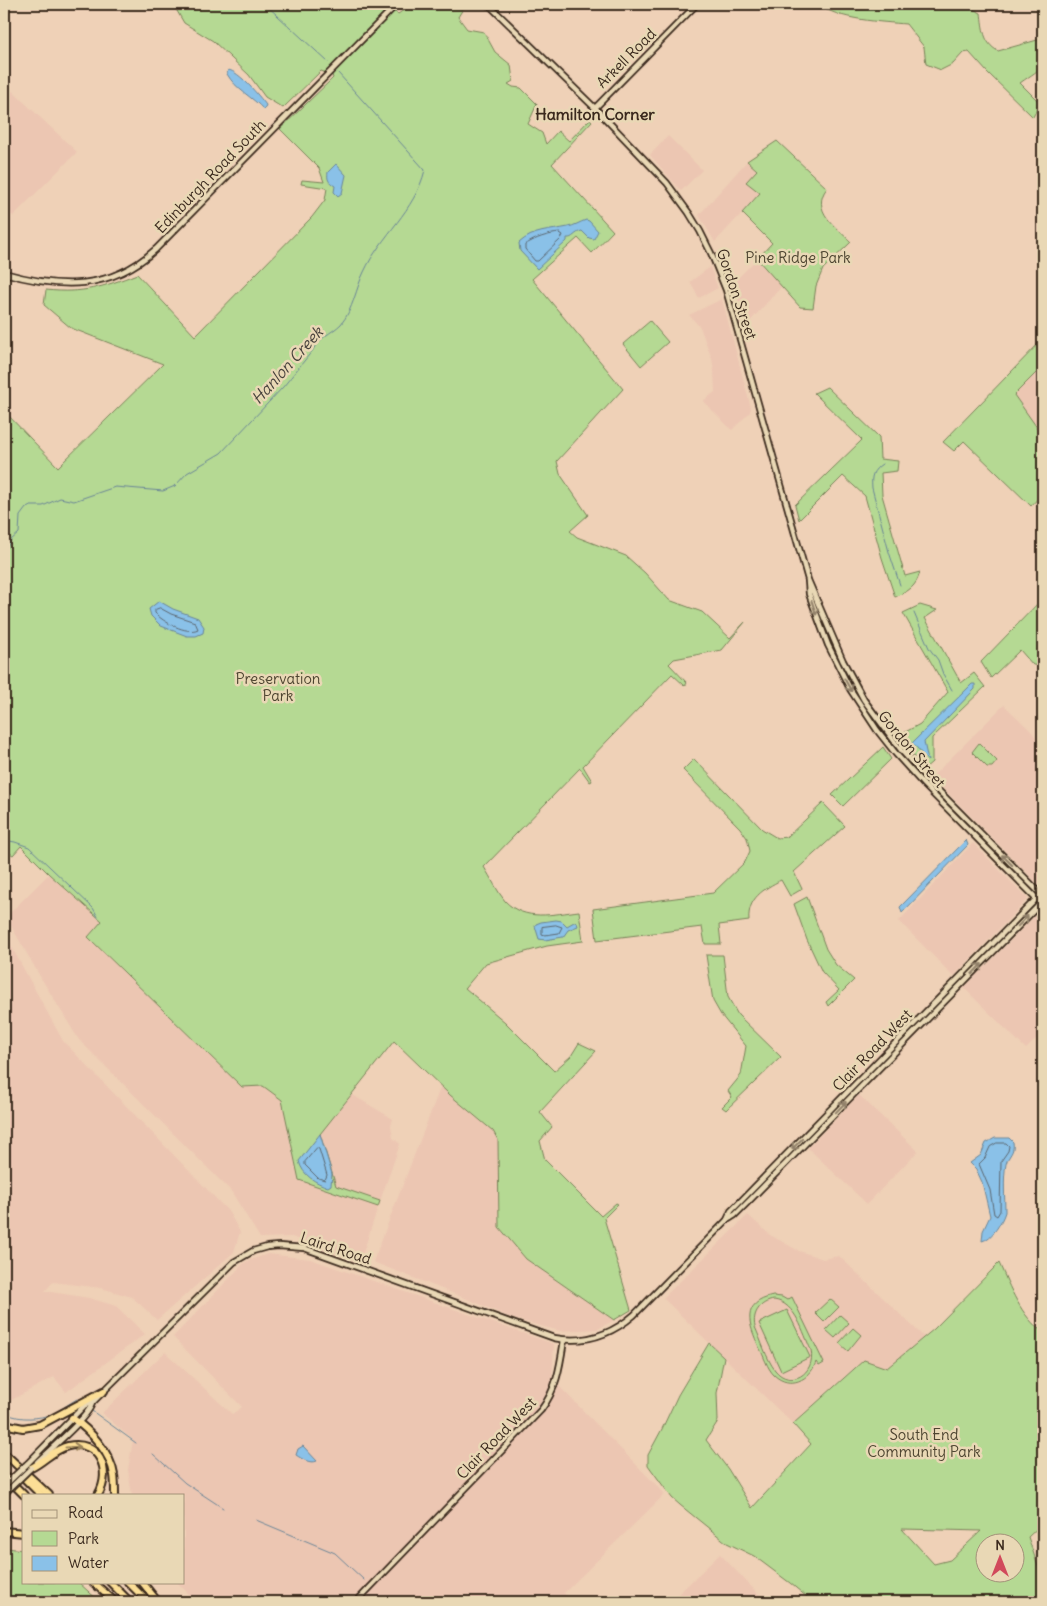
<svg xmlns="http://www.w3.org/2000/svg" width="1047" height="1606" viewBox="0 0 1047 1606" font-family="Delius,sans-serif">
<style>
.built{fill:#ecc6b2}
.green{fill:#b5d993;stroke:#788258;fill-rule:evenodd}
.water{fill:#8ac1e8;stroke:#6a8597}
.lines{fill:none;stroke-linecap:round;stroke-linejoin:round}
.shore{stroke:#5b666f;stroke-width:1}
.stream{stroke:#6a8597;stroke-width:1}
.secondary-casing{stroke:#3b2a1e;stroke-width:8}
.highway-casing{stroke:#3b2a1e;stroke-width:10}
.secondary{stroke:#e9d8b5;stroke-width:4.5}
.highway{stroke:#fcde96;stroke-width:6}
.secondary-bridge-casing{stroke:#3b2a1e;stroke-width:8;stroke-linecap:butt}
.secondary-bridge{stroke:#e9d8b5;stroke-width:4.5}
.oneway{stroke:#92816a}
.oneway2{stroke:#9c845a}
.labels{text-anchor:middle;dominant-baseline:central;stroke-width:5;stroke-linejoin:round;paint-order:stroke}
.street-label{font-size:15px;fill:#3b2a1e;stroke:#e9d8b5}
.park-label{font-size:15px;fill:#4d4430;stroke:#e9d8b5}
.neighbourhood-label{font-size:16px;font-weight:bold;fill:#3b2a1e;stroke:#e9d8b5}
.water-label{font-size:16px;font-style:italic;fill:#47413c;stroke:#e9d8b5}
</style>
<rect width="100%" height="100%" fill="#efd1b7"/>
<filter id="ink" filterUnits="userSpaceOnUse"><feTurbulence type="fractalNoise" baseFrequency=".02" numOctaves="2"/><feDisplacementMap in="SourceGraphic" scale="10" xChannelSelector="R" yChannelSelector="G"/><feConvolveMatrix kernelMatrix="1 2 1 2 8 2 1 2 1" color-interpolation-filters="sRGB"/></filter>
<g filter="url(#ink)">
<!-- built -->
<g class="built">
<polygon points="8,87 77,152 13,216 4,209 4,92"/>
<polygon points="668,136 702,170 681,191 650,155"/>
<polygon points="777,141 772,243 742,213 715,242 699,215 747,161"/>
<polygon points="757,259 782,286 745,327 732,284"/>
<polygon points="710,267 718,288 699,298 690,282"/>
<polygon points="722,299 751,408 750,412 732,430 703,401 715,392 714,371 712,359 700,327 689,315"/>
<polygon points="1043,366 1043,436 1013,395"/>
<polygon points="1004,705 1031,731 1043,747 1043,884 1037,883 932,777"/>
<polygon points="973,843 1028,899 955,975 952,975 899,921"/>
<polygon points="49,874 103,921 88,937 187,1033 282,1100 299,1180 378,1207 360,1262 292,1237 260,1238 231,1191 79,1040 41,978 6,917"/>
<polygon points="1037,914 1043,914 1043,1032 1026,1049 964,988"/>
<polygon points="4,933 63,1041 228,1211 240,1232 234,1252 157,1320 132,1297 101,1288 53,1282 45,1291 89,1298 116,1306 145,1334 66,1392 54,1377 6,1403 4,1402"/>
<polygon points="441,1086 493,1131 498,1140 499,1227 526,1259 614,1320 598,1329 560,1331 511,1318 475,1302 373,1262"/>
<polygon points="351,1094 393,1119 391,1126 393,1138 400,1144 380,1201 335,1186 320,1134"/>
<polygon points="859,1095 918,1151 867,1204 808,1148"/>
<polygon points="748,1215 770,1235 799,1251 823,1259 839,1256 924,1337 887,1368 864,1360 793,1424 663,1298"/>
<polygon points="268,1254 310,1259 554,1344 552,1379 665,1494 564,1593 572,1602 197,1602 177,1582 184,1582 184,1495 132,1495 128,1470 133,1440 102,1413 165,1352 232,1414 242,1407 173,1337 245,1262"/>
<polygon points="720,1554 766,1602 670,1602"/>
</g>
<!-- green -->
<g class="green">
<path d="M173,4H386L385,6L398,14C403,10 408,9 412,4H466L458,17L467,29L484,32L495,52L511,65L513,81L508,84L513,87L521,88L537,104L528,124L542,133L546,144L558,131L569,141L590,119L592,121L552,164L613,231L592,253L578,238L532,279L623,389L557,461L560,474L588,515L570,531L577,537L626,556L645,573L669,600L702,612L730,638L745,622L722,650L674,659L669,664L687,683L685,686L672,674L583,766L592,781L590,782L580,768L484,867C491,878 497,891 505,901C525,922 553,914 579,911L583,941L547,946L486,963L465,988L505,1022L554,1071L571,1056L579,1043L596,1051L540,1112L552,1127L540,1141L545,1160L601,1216L616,1203L618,1204L604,1218L631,1310L614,1320L526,1259L499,1227L498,1140L493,1131L450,1095L394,1041L320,1134L336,1186L380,1201L378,1207L299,1180L282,1100L263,1086L242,1087L88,937L102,921L49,874L21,846L13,855L4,850V411L58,467L163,364L71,328L44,305L46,290C83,294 103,287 137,274L195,336L312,217L325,200L327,188L301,184L302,180L324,182L319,168L280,129L333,78L332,75L321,71L283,108L265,97L249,75L213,41L184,23Z"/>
<path d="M819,4H963L981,13C983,28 983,43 998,51L1041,39L1043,40C1043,72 1045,65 1020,83L1040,103L1033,117L987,72L969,52L963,53L953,64L941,70L926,64L924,47L906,24C883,22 836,20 819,4Z"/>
<path d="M777,141L827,188C810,210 836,227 851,242L823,269L816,286L813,308L800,307L757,259L772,243L742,213L760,193L746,182L757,170L747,161Z"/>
<polygon points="650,321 668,342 641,366 623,344"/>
<polygon points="1043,339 1043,366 1014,395 1043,436 1043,493 1031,506 964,441 954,451 943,442"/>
<path d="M827,387L879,437L880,459L898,461L897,471L881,473L882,495L905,576L920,572C916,587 909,591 895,597L882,558L865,496L843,476L799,520L795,505L862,440L814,393Z"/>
<polygon points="1043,598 1043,666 1033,665 1020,650 991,678 981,662"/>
<polygon points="920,605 937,610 925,618 961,683 974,673 985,687 932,738 932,762 924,769 898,736 920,724 948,692 903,613"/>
<polygon points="979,743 997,761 992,767 987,767 972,752"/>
<polygon points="883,747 891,759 843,806 832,795"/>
<path d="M694,759L762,829L777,838L787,837L823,803L845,826L794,872L802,889L790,896L781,880C764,889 747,898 749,921L719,925L721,944H705L702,927L597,940L593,909L713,893L745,862L750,851L747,838L740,828L683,770Z"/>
<polygon points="807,897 826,949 836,965 854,980 828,1006 826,1002 839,990 822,972 807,940 794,904"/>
<polygon points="706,955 723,955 728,997 738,1015 781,1057 726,1110 722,1107 732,1097 728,1091 741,1075 746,1046 721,1015 713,1001"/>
<path d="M999,1263C1010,1287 1021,1317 1043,1332V1523L1028,1537L1043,1581V1602H922C914,1597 909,1597 901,1602H813L790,1583L754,1556L727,1543L680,1505L672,1498L648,1465V1455L662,1429L678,1395L709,1343L724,1357L717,1393L718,1421L706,1440L728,1469L752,1508L811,1444L793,1424L864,1360L887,1368L934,1329ZM902,1529H903L981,1531L950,1560L934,1564ZM984,1544H1014V1574H984Z"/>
<path d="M773,1296L782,1297L787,1300L792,1297L824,1363L819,1366L816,1362C810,1380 790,1390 774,1375C767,1368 764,1356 759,1347C749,1325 740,1303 773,1296ZM774,1300C796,1303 803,1333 811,1350C816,1374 790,1389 775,1370C766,1358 761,1340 755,1327C752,1313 760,1302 774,1300Z"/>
<polygon points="830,1299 839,1307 824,1322 815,1313"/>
<polygon points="787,1310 810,1357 781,1371 759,1323"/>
<polygon points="840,1315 849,1323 835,1338 826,1330"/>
<polygon points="853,1328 861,1335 848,1351 839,1343"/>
<polygon points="6,1548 24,1550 24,1582 78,1582 100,1602 4,1602 4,1549"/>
</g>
<!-- water -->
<g class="water">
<path d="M228,70C239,71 259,96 266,105L264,110C253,97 236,90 227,74Z"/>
<path d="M336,164L346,175L342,193L338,196L334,192L335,186C328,182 327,179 328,172Z"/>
<path d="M586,220L589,221L598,231L594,239L589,238L582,231C575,232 573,239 567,238V241L537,269L520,251L519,243C533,230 550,231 568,227C574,226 580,222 586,220Z"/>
<polygon points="159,601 173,609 198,618 204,627 203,633 196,636 187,636 161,626 151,616 149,609"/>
<path d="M972,684H975V689L924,742L928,761C921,756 919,747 912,744V743Z"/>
<polygon points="966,840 968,845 902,913 900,907"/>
<polygon points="556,920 562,921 567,926 574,922 577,923 578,926 568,930 563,937 545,940 539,939 535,926 536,924 541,922"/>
<path d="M320,1134L332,1174L331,1185L328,1187C316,1183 302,1175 299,1161Z"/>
<path d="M995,1138H1009L1013,1142C1015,1153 1008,1155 1006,1164C1003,1179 1005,1197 1005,1212C1002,1222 992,1239 982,1241L983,1231L990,1216L982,1182L976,1169L970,1163L981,1155L986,1143Z"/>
<path d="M303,1446L317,1461C310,1464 302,1459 296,1455L298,1449Z"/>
</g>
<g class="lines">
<!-- shore -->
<g class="shore">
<path d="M560,233L563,235L561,239L538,261H535L525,249V245C535,238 548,234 560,233Z"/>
<path d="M160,608L171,614L195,622L198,629C187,635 163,622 155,613V610Z"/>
<polygon points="556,925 562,927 559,933 545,935 542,934 542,927"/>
<polygon points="997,1143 1006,1143 1009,1146 1008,1151 1001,1161 1000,1211 997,1216 994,1214 990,1190 979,1164 985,1158 990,1147"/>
<polygon points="317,1148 319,1149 327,1175 325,1180 318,1178 305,1165 305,1162"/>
</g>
<!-- stream -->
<g class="stream">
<polyline points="265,4 328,62"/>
<path d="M882,464C872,471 871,476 872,488L889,552L900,585"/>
<path d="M4,553L11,540L19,533L20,516L26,508L31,506H43L60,498L74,501L115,487L163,491L175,486L187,473L221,453L283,387L313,350C318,338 332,333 341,324C353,310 356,288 364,272C381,235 415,211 425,170L338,73"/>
<polyline points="914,613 929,648 938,660 943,674 952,690"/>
<polyline points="4,840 15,842 29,847 93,908 98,917"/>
<path d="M4,1411C12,1420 35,1419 46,1416C57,1413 68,1404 77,1399"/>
<polyline points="92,1411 136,1443"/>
<polyline points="153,1454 185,1483 223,1508"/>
<polyline points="256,1520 335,1553 364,1580"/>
</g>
<defs>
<g id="secondary">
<polyline points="488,4 599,112 667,183 689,213 700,231 711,253 726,290 808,580 843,661 864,700 901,750 929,781 1043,896"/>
<polyline points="595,108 697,4"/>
<path d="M4,273C61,289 110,291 156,249L397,4"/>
<polyline points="808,581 809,594 828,645 850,689 877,730 896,754 924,785 1043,905"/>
<polyline points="727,1220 731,1211 737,1205 1042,893"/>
<path d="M37,1462C49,1450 89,1417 92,1403"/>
<path d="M27,1464L85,1405L92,1403L104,1391L234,1262L253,1251L267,1247L279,1246L304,1248L554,1338C585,1344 611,1335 634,1315L727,1220L735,1215L751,1199L1043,901"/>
<path d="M356,1602L541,1410C557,1389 560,1366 564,1340"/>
</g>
<g id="highway">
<path d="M72,1418C90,1430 111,1453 114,1475C115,1481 115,1488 115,1495"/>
<polyline points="4,1424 23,1428 40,1425 104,1391"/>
<polyline points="4,1453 49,1495"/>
<path d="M31,1468C44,1462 54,1449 68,1446C98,1439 113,1470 98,1495"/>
<polyline points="4,1475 24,1495"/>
<polyline points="22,1476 41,1495"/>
<polyline points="4,1531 24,1533"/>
<polyline points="93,1582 115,1602"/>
<polyline points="110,1582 130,1602"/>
<polyline points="128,1582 148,1602"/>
<polyline points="142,1582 158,1602"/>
</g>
</defs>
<!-- secondary casing -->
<use href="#secondary" class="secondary-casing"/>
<!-- highway casing -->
<use href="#highway" class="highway-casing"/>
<!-- secondary -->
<use href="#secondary" class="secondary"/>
<!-- highway -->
<use href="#highway" class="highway"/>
<defs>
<g id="secondary-bridge">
<polyline points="4,1486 27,1464"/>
<polyline points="4,1494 31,1468"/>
</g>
</defs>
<!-- secondary-bridge casing -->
<use href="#secondary-bridge" class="secondary-bridge-casing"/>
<!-- secondary-bridge -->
<use href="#secondary-bridge" class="secondary-bridge"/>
</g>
<!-- one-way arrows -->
<defs><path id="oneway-shaft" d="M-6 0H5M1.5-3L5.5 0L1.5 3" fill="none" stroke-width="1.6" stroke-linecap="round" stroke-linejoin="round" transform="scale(1.25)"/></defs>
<g class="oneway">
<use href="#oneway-shaft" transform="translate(814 608) rotate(71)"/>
<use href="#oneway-shaft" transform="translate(848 685) rotate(61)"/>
<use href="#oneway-shaft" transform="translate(1007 860) rotate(-135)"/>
<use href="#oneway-shaft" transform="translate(1023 921) rotate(-46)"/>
<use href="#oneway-shaft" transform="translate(977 969) rotate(-46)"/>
<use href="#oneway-shaft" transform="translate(841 1107) rotate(-46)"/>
<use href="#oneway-shaft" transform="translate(797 1144) rotate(134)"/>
</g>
<use class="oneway2" href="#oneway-shaft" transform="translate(73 1447) rotate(-3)"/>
</g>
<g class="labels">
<!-- street labels -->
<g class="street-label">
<text transform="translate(626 58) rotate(-45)">Arkell Road</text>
<text transform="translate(210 176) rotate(-46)">Edinburgh Road South</text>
<text transform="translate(737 294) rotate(71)">Gordon Street</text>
<text transform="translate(912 749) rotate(50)">Gordon Street</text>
<text transform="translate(872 1050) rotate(-46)">Clair Road West</text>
<text transform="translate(336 1248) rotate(18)">Laird Road</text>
<text transform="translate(496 1438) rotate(-46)">Clair Road West</text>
</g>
<!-- park labels -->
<g class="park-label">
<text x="798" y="257">Pine Ridge Park</text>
<text x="278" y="678">Preservation<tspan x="278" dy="17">Park</tspan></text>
<text x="924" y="1434">South End<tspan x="924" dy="17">Community Park</tspan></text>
</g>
<!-- neighbourhood labels -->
<g class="neighbourhood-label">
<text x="595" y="114">Hamilton Corner</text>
</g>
<!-- water labels -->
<g class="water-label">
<text transform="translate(287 365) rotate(-48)">Hanlon Creek</text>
</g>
</g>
<!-- margin -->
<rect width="1047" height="1606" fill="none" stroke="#e9d8b5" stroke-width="20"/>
<rect x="10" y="10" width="1027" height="1586" fill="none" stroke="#3b2a1e" stroke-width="2" filter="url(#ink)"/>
<!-- legend -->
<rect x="22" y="1494" width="162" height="90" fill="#e9d8b5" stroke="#a39279"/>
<rect x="32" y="1510" width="25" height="8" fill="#e9d8b5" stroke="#a39279"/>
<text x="68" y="1518" font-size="15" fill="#3b2a1e">Road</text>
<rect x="32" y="1531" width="25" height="15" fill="#b5d993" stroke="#a39279"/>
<text x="68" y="1544" font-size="15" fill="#3b2a1e">Park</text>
<rect x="32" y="1556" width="25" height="15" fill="#8ac1e8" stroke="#a39279"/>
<text x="68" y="1568" font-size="15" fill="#3b2a1e">Water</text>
<!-- north arrow -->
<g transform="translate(1000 1558)"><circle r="24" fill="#e9d8b5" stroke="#a39279"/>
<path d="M0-4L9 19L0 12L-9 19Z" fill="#d1495b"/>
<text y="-8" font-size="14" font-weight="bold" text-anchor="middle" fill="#3b2a1e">N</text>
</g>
</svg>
